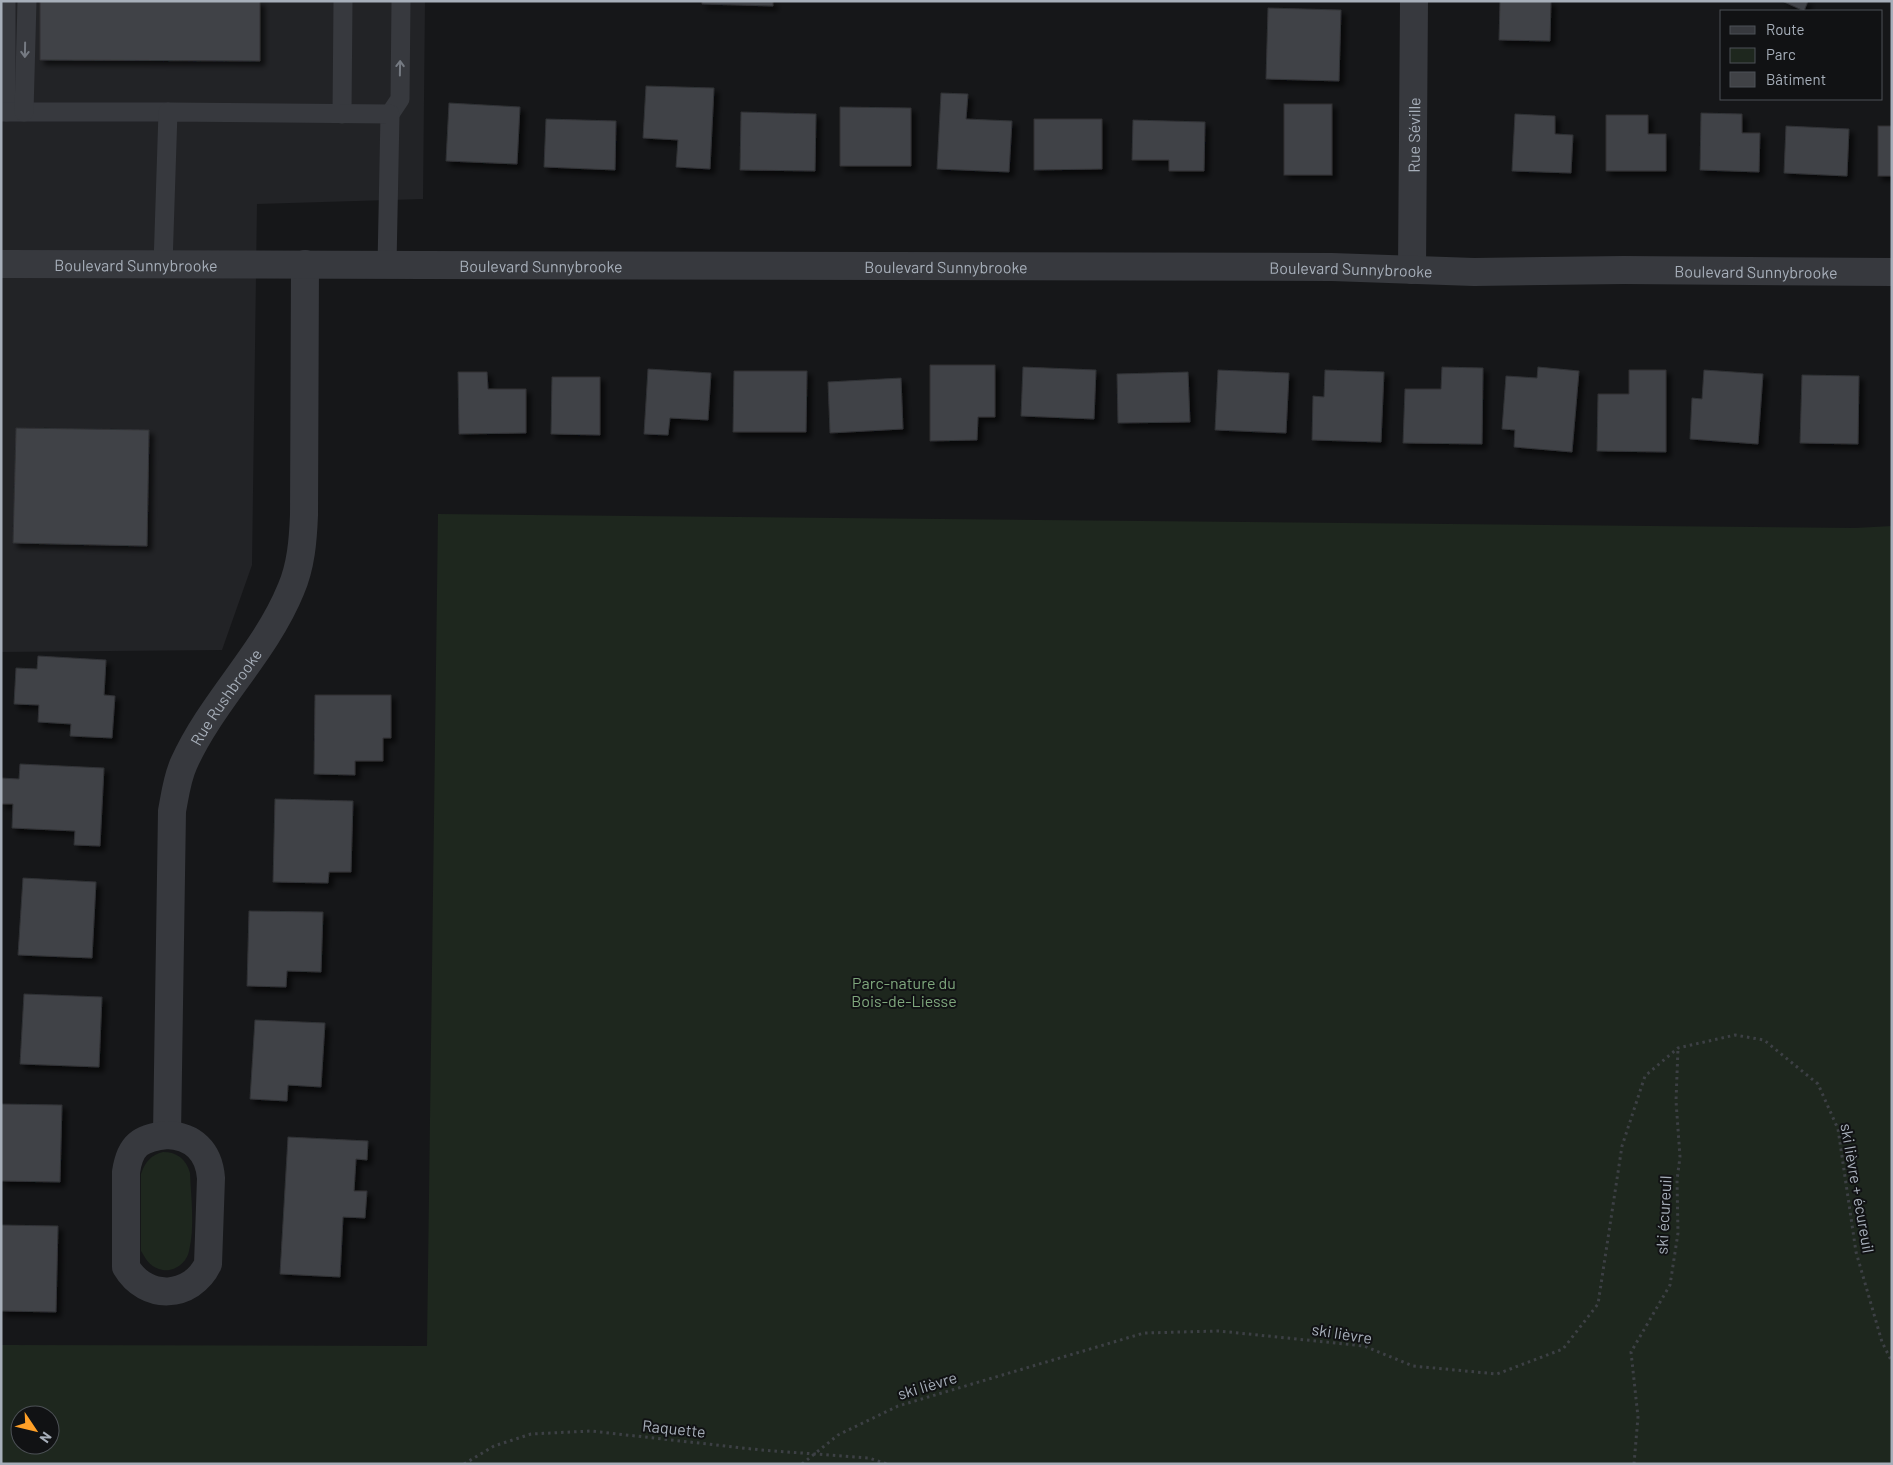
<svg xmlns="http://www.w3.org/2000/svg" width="1893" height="1465" viewBox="0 0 1893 1465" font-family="Barlow,sans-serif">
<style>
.built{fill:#222326}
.green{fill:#1e271e;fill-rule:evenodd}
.building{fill:#404246;stroke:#303135;filter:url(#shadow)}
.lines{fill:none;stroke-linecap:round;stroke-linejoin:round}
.path{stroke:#3d4045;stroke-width:3;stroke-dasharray:2.5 4;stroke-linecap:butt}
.service{stroke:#37393e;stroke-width:19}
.minor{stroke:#37393e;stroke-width:28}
.tertiary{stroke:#37393e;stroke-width:28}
.oneway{stroke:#757a82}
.labels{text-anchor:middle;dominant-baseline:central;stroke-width:4;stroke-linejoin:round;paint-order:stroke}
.street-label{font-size:16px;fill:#a7afba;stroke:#111214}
.park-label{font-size:16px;fill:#7fa77d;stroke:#111214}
</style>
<defs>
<filter id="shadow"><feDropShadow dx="4.5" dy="4.5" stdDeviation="2.5" flood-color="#0009"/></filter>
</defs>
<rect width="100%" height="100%" fill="#161719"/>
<!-- built -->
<polygon class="built" points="1,1 425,1 423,199 257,204 252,565 222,650 1,652"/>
<!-- green -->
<g class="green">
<path d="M438,514L1855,528L1892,526V1464H1V1345L427,1346ZM20,1415H50V1445H20Z"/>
<path d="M163,1152C177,1152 186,1159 190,1173C191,1197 195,1228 189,1251C187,1262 175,1272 163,1270C151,1268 147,1261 141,1251V1174C145,1162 151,1155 163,1152Z"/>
</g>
<!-- building -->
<g class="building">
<polygon points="40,1 260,1 260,61 40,60"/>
<polygon points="702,1 773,1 773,6 702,4"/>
<polygon points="1500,1 1551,1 1550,41 1499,40"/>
<polygon points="1782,1 1808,1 1804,11"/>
<polygon points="1268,8 1341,10 1339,81 1266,79"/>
<polygon points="646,86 714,88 710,169 676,167 678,140 643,138"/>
<polygon points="941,93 968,94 966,119 1012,121 1009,172 937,169"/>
<polygon points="449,103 520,107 517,164 446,161"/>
<rect x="1284" y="104" width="48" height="71"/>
<polygon points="840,107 911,108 911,166 840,166"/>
<polygon points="741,112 816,114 815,171 740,170"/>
<polygon points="1701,113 1742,114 1742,133 1760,133 1759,172 1700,170"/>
<polygon points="1515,114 1555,116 1555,134 1573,135 1571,173 1512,171"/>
<polygon points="1606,115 1648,115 1648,134 1666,134 1666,171 1606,171"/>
<polygon points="546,119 616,121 615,170 544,167"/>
<polygon points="1034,119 1102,119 1102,169 1034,170"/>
<polygon points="1133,120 1205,122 1204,171 1169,171 1169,160 1132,160"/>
<polygon points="1786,126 1849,129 1847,176 1784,173"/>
<rect x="1878" y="126" width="14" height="50"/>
<polygon points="930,365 995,365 995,417 978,417 977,440 930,441"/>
<polygon points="1023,367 1096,370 1094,419 1021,416"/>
<polygon points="1442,367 1483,368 1482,444 1403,443 1405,389 1441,389"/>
<polygon points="1538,367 1579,371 1572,452 1514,447 1515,430 1502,429 1506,376 1537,378"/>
<polygon points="648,369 711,373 708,420 670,418 668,435 644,434"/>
<polygon points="1218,370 1289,373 1286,433 1215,430"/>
<polygon points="1325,370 1384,372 1381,442 1312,440 1313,396 1324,397"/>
<polygon points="1629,370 1666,370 1666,452 1597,451 1598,394 1629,394"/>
<polygon points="1704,370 1763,374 1758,444 1690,439 1692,398 1702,399"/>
<polygon points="734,371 807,371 806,432 733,432"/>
<polygon points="458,372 487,372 488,389 526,389 526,433 459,434"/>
<polygon points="1188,372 1190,422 1118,423 1117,374"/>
<polygon points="1802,375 1859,376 1858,444 1800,443"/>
<polygon points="552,377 600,377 600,435 551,434"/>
<polygon points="901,378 903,429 830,433 828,382"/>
<polygon points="16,428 149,430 147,546 13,543"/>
<polygon points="38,656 106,660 104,695 115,696 112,738 70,736 71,724 38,722 39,705 14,704 16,668 37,669"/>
<polygon points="315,695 391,695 391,738 383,738 383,761 355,761 355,775 314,774"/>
<polygon points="20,764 104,768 100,846 74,845 75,831 12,828 13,804 1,804 1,778 19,779"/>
<polygon points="275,799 353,801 351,872 329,872 328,883 273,882"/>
<polygon points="23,878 96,882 92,958 18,955"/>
<polygon points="249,911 323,912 321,972 287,971 286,987 247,986"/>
<polygon points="24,994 102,997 99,1067 20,1064"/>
<polygon points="255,1020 325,1023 321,1087 288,1085 287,1101 250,1099"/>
<polygon points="1,1104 62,1105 60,1182 1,1181"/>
<polygon points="288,1137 368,1141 367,1160 356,1159 354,1191 367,1191 365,1218 343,1217 340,1277 280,1274"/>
<polygon points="1,1225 58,1226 56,1312 1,1311"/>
</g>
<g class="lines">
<!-- path -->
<g class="path">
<polyline points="464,1464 494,1446 531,1434 591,1431 761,1450 869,1458 887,1464"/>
<polyline points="802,1464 838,1435 898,1406 1144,1333 1219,1331 1364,1346 1413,1366 1497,1374 1563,1349 1598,1304 1622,1146 1645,1076 1678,1048 1735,1035 1764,1040 1818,1084 1838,1129 1856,1252 1882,1342 1892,1362"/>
<polyline points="1634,1464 1638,1417 1631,1352 1670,1285 1678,1233 1677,1180 1680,1157 1676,1101 1678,1048"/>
</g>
<!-- service -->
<g class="service">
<polyline points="6,1 6,112"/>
<polyline points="1,112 168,112"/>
<polyline points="24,112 27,1"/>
<polyline points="342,114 343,1"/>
<polyline points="390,114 400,99 401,1"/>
<polyline points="163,265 168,112 390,114 387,265"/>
</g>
<!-- minor -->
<g class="minor">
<path id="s1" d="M1412,270L1414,1"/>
<path id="s2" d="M167,1135L172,811C175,795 177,778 184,763C212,701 265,653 291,589C301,566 303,540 304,515L305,264"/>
<path d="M167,1135C193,1136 209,1151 211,1178L208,1264C191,1299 146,1301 126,1267V1172C130,1145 140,1138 167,1135Z"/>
</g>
<!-- tertiary -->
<path class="tertiary" id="s3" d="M1,264L1332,267L1474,272L1624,270L1892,272"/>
</g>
<!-- one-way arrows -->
<defs><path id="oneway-shaft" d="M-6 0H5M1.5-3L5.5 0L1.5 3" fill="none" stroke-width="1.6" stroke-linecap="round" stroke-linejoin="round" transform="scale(1.25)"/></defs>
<g class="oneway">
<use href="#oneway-shaft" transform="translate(25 50) rotate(91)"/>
<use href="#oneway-shaft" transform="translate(400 68) rotate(-89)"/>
</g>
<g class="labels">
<!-- street labels -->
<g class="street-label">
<text stroke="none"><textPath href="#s1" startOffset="135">Rue Séville</textPath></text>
<text stroke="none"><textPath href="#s3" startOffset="135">Boulevard Sunnybrooke</textPath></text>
<text stroke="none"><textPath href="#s3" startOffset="540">Boulevard Sunnybrooke</textPath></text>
<text stroke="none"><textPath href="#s3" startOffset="945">Boulevard Sunnybrooke</textPath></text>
<text stroke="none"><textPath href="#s3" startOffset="1350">Boulevard Sunnybrooke</textPath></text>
<text stroke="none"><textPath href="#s3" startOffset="1755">Boulevard Sunnybrooke</textPath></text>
<text stroke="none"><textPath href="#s2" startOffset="452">Rue Rushbrooke</textPath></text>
<text transform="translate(1858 1188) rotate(80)">ski lièvre + écureuil</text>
<text transform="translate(1663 1215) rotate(-87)">ski écureuil</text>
<text transform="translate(1342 1333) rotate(9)">ski lièvre</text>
<text transform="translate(927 1385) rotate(-17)">ski lièvre</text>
<text transform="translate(674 1428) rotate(6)">Raquette</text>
</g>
<!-- park labels -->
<g class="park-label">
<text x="904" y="982">Parc-nature du<tspan x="904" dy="18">Bois-de-Liesse</tspan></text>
</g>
</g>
<!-- border -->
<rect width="1893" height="1465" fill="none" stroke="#a7afba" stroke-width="5"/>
<!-- legend -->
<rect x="1720" y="10" width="162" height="90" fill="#111214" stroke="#4d5156"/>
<rect x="1730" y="26" width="25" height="8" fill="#37393e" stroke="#4d5156"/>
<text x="1766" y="35" font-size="15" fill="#a7afba">Route</text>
<rect x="1730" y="48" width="25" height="15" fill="#1e271e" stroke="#4d5156"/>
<text x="1766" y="60" font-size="15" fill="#a7afba">Parc</text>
<rect x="1730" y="72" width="25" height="15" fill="#404246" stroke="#4d5156"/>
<text x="1766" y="85" font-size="15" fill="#a7afba">Bâtiment</text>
<!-- north arrow -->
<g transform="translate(35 1430) rotate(125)"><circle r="24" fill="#111214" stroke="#4d5156"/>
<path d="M0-4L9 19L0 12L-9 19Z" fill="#ffa028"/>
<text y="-8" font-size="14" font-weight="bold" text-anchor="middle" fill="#a7afba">N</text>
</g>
</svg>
